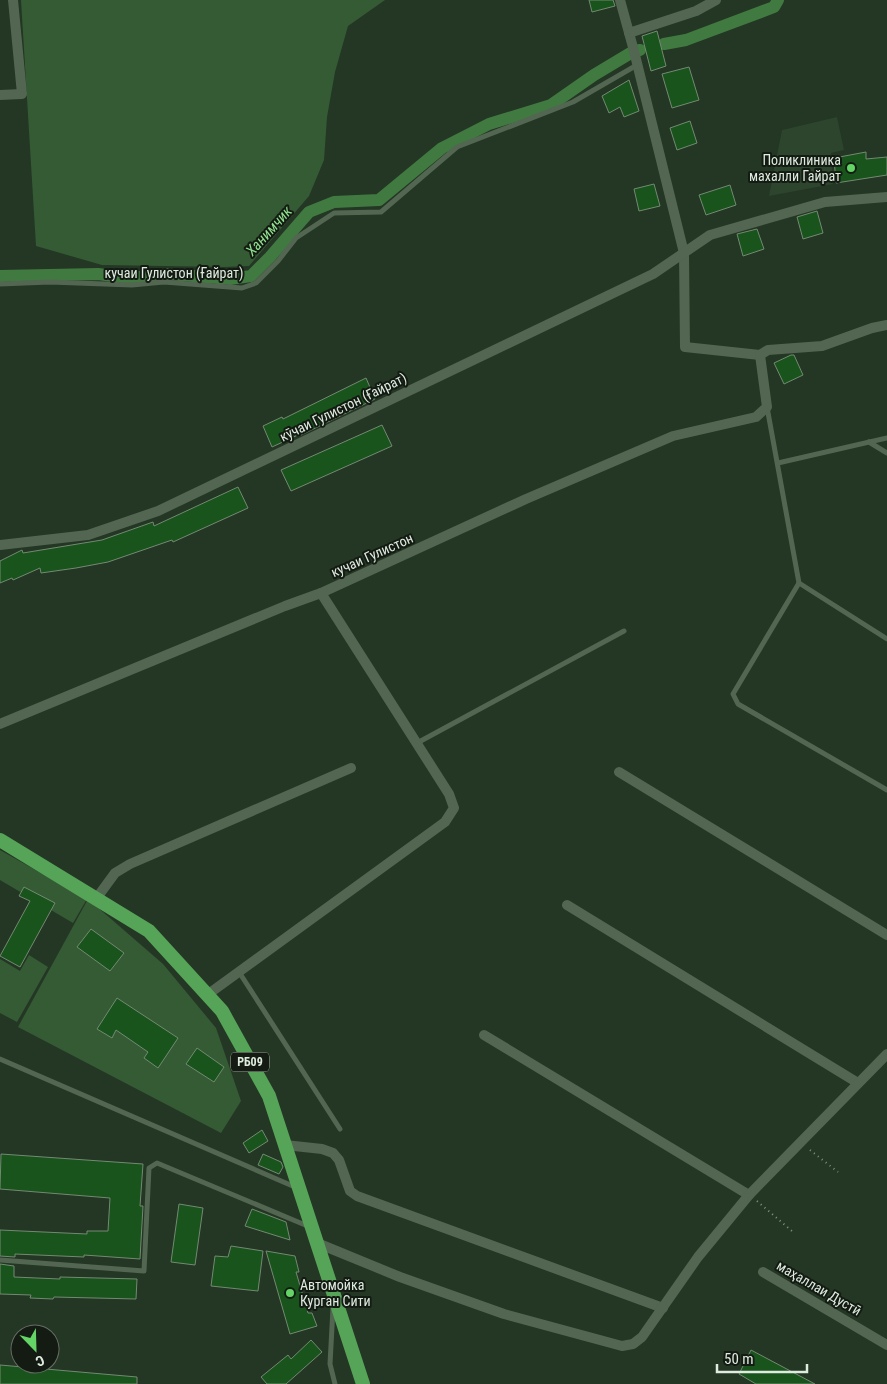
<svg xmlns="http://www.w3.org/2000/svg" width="887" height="1384" viewBox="0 0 887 1384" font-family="'Roboto Condensed',sans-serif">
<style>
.built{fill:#2d442d}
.green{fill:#355b35}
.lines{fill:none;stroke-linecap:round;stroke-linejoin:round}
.canal{stroke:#417a41;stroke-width:12}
.building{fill:#19541c;stroke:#748973}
.path{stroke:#829182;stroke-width:2;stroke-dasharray:1 4;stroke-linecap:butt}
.service{stroke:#526651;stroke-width:5}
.minor{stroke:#526651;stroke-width:10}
.trunk{stroke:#56a458;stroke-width:14}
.poi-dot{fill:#65d467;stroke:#131b13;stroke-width:2}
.labels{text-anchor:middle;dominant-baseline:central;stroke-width:4;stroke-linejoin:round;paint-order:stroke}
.shield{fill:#131b13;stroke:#a2ada2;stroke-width:1}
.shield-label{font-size:12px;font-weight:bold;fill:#dfebdf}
.poi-label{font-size:14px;fill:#dfebdf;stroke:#131b13;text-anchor:end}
.street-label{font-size:14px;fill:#dfebdf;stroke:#131b13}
.water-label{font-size:15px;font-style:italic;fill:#90e08f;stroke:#131b13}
</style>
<rect width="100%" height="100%" fill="#243624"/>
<!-- built -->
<polygon class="built" points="837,117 844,150 831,153 833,184 769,196 782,130"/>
<!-- green -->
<g class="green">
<polygon points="21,0 385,0 348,26 335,72 327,117 324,160 309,196 249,266 224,267 102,265 36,246"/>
<polygon points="0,850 87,899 73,923 0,880"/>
<polygon points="88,899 163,964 216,1028 241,1101 221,1133 18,1027"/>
<polygon points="29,955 48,967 17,1022 0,1013 0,959 20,971"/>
</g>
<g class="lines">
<!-- canal -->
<g class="canal">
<polyline points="664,44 686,40 774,7 778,0"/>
<polyline points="0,276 98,274 129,278 168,274 230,279 251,276 270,257 309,212 334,202 379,200 442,148 489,124 551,105 594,75 634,51 640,50"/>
</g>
</g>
<!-- building -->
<g class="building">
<polygon points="589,0 613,0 615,6 592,12"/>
<polygon points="657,31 666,66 651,71 642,36"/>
<polygon points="689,67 699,100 672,108 662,74"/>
<polygon points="629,80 639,111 624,117 620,107 609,113 602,96"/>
<polygon points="690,121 697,143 677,150 670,128"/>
<polygon points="866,152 866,159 887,157 887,175 836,183 834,158"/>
<polygon points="654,184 660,206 639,211 634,189"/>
<polygon points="730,185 736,205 706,215 699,195"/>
<polygon points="817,211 823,233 803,239 797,217"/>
<polygon points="757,229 764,249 743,256 737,234"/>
<polygon points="791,355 794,355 803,375 784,384 774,363"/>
<polygon points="366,378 375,399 301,435 300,434 272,447 263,426 282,417 283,419"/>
<polygon points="382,425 392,446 291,491 281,470"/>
<polygon points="238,487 248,508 173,542 172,540 108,562 76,568 41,573 40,568 13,580 12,578 0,583 0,561 22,550 23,553 102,540 153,522 154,526"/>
<polygon points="24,887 55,903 20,967 0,956 30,901 19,896"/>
<polygon points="91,929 124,953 110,971 77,947"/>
<polygon points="117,998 178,1038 158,1068 144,1058 148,1052 116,1030 112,1038 97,1029"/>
<polygon points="197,1048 224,1067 214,1082 186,1064"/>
<polygon points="262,1130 268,1141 249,1153 243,1143"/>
<polygon points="1,1154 143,1164 140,1206 143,1206 140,1259 84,1255 84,1257 15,1254 15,1257 0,1256 0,1230 87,1234 87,1231 108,1231 110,1198 0,1189"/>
<polygon points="263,1154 281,1162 283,1167 279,1174 258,1165"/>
<polygon points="179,1204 203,1208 195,1265 171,1262"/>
<polygon points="252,1209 286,1222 290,1240 245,1226"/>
<polygon points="231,1246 263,1251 258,1291 211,1286 215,1256 228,1257"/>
<polygon points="266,1251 295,1256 299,1272 296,1272 308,1313 312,1313 317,1326 290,1334"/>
<polygon points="0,1264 14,1266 14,1277 60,1279 60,1277 137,1279 136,1299 54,1297 53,1299 30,1298 31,1295 0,1294"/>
<polygon points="311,1340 322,1352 286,1384 267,1384 261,1377 288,1355 291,1359"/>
<polygon points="751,1350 815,1384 756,1384 739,1374"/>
<polygon points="0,1365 137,1377 137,1384 0,1384"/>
</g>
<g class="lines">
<!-- path -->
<g class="path">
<polyline points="810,1150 838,1172"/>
<polyline points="757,1201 793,1232"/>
</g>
<!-- service -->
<g class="service">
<polyline points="0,284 50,282 132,285 164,282 242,288 256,283 278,261 296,238 334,213 381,212 457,147 573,102 637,65"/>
<polyline points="767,407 799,583 887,639"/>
<polyline points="869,442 887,453"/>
<polyline points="778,463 887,438"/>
<polyline points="799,583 733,694 738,704 887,790"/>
<polyline points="417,743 624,631"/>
<polyline points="239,972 340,1129"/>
<polyline points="0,1059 295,1187"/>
<polyline points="0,1260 144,1271 149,1168 157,1163 310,1227"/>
<polyline points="333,1308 330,1364 335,1384"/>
</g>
<!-- minor -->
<g class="minor">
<polyline points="620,0 634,51 684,253 685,347 760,355"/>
<polyline points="629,33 696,11 716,0"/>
<polyline points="0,95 22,94 13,0"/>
<polyline points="0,545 88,535 158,511 653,274 710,235 825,202 887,197"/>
<polyline points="0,724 285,606 321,593 526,499 673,436 756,417 767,407 760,355 768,350 822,346 872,328 887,325"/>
<polyline points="619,772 887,935"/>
<polyline points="96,899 115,873 130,864 351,768"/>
<polyline points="567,905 858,1083"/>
<polyline points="207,995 445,822 454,808 449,794 321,593"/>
<polyline points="484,1035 749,1195"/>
<polyline points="285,1145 322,1149 333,1153 339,1160 350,1191 357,1196 663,1308"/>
<polyline points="317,1243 400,1277 504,1314 622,1346 633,1344 642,1337 698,1257 749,1195 887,1054"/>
<polyline points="763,1272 887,1345"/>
</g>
<!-- trunk -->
<polyline class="trunk" points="0,840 149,931 222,1011 269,1096 363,1384"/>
</g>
<!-- markers -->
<g class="poi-dot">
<circle cx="851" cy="168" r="5"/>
<circle cx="290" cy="1293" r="5"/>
</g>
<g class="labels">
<!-- shield labels -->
<rect class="shield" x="231" y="1052.5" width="38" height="19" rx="4"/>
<g class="shield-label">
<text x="250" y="1062">РБ09</text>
</g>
<!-- poi labels -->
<g class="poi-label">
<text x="841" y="160">Поликлиника<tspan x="841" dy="16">махалли Гайрат</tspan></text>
<text x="300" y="1285" text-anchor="start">Автомойка<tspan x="300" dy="16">Курган Сити</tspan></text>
</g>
<!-- street labels -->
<g class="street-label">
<text x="174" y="273">кучаи Гулистон (Ғайрат)</text>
<text transform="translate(343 407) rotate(-26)">кӯчаи Гулистон (Ғайрат)</text>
<text transform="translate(372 555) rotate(-24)">кучаи Гулистон</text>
<text transform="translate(819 1288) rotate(30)">маҳаллаи Дустӣ</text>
</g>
<!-- water labels -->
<g class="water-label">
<text transform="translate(269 231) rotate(-48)">Ханимчик</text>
</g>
</g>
<!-- north arrow -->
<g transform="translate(35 1349) rotate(157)"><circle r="24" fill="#131b13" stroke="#656e65"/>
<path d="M0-4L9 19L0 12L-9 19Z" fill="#65d467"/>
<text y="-8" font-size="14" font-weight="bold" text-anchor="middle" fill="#dfebdf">С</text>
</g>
<!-- scale -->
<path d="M717 1364v8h90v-8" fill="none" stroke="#dfebdf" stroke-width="2.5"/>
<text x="724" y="1364" font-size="15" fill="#dfebdf" stroke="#131b13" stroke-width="4" paint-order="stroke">50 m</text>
</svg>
